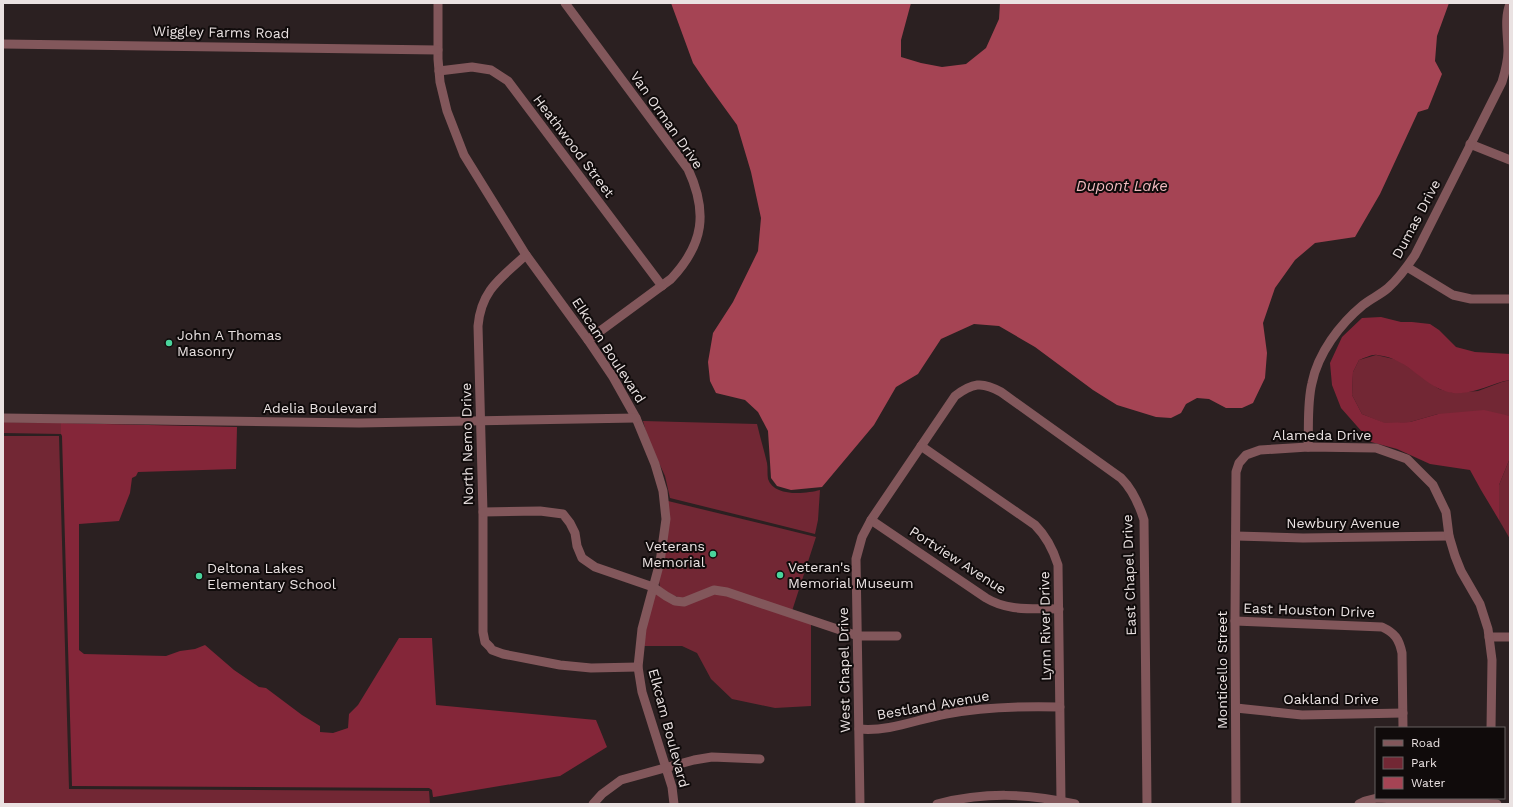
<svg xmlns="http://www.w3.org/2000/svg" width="1513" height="807" viewBox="0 0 1513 807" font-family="'Work Sans',sans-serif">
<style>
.green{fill:#722734}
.forest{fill:#842639}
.water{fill:#a54454}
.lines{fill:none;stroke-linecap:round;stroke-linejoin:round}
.minor{stroke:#82575b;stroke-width:9}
.poi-dot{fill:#4ad49c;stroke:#100b0b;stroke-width:1.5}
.labels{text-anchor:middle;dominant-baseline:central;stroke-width:4;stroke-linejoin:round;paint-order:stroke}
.street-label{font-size:14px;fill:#eae2e2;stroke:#100b0b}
.poi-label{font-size:14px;fill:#eae2e2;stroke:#100b0b;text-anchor:start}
.water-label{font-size:15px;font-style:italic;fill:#efb9be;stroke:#100b0b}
</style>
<rect width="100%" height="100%" fill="#2b2021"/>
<!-- green -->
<g class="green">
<polygon points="1376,355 1398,360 1439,389 1454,393 1478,391 1502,382 1510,380 1510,416 1450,414 1438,414 1410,422 1386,424 1362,414 1352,395 1353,372 1359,360"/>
<path d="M643,421L757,424C760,437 764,450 767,463C768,468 767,474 768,479C774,497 805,494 820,490L818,520L815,534L670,498L665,476L648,439Z"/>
<polygon points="3,422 61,423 61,434 3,433"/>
<polygon points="3,436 59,436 69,789 429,791 430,804 3,804"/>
<polygon points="1510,458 1510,539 1499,520 1499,485"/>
<polygon points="668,501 816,537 792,611 721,588 687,599 674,596 660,588 659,580"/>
<polygon points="655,593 673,603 714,594 726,595 811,624 811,706 775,708 732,699 711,679 697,653 682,646 644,646 646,628"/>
</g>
<!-- forest -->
<g class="forest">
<path d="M1381,317L1401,322H1412L1430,324L1439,330L1456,347L1475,352L1510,354V380C1491,383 1474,395 1453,393C1424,389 1410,358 1377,355C1372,354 1365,358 1359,360L1353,372L1352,395L1362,414L1385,423L1410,422L1438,414L1484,410L1510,416V458L1499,485V520L1481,490L1470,470L1430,464L1397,449L1371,442L1341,408L1332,385L1330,363L1342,337L1362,318Z"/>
<polygon points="61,423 237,427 236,469 138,472 136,476 132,478 130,493 119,521 79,524 79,650 84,654 166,656 180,651 195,649 205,645 234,670 259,687 266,688 302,715 320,726 320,732 333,733 348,728 349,714 358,705 399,638 432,638 436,705 596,720 607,747 560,776 434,797 433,797 432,790 429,788 72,786 62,436 61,434"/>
</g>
<!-- water -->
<polygon class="water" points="671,3 911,3 901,40 901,57 921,63 942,67 966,64 986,48 999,19 1000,3 1449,3 1437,36 1435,61 1442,74 1428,109 1418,112 1380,194 1355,237 1315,243 1295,260 1275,288 1263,323 1267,353 1265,378 1253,403 1242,408 1226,408 1209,399 1197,398 1186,404 1181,413 1171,418 1156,417 1117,405 1093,390 1035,347 999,326 974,324 941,339 918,374 896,387 874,425 822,487 791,490 777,486 771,478 768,431 758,412 745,400 716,393 710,381 708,362 713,333 733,302 758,251 761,218 751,172 737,125 708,85 693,63"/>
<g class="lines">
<!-- minor -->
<g class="minor">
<polyline points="438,3 438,59 440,82 447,111 464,155 526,255 588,340 613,377 636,418 655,464 663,491 666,519 660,562 642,629 638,667 642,692 672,787 674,804"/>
<path d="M565,3L688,169C708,212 704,244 671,279L588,340"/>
<polyline points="3,44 438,50"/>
<polyline points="439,71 472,67 491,70 508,81 662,286"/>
<polyline points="1470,144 1510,160"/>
<path d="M526,255C501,278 481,290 478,326L483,512V632L485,642L490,647L492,650L503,654L560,665L591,668L638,667"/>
<polyline points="1407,267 1453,295 1471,299 1510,299"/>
<polyline points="3,418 359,423 636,418"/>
<path d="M921,446L1035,525C1047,537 1053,549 1058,565L1061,801"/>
<path d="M1308,447C1309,426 1307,403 1312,383C1318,353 1340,324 1363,305C1370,299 1380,295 1388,288C1398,279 1407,267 1415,255L1502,82C1505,72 1508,62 1508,51C1508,36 1504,18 1510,4"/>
<polyline points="483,512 540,511 563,514 570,523 575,533 577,546 582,558 595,567 653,587 666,596 675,601 684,602 714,590 727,592 858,636 897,636"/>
<path d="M871,520L986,598C1009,612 1033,608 1059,609"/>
<polyline points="1236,536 1303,538 1449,536"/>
<path d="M1235,621L1382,627C1395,633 1399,639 1402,653L1403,728"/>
<polyline points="1489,637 1510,637"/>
<polyline points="1236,708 1302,715 1403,713"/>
<path d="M859,729C889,732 918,719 946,714C984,707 1022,706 1060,707"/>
<polyline points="593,804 602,794 621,780 694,760 712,757 760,759"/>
<path d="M860,804L856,559L862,537L871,520L955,396C972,383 982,381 1001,392L1121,478C1133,490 1139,504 1144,520L1147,804"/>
<path d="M937,804C984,792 1027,793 1075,804"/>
<polyline points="1236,804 1235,621 1236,472 1239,463 1246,455 1260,450 1308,447 1376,448 1407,459 1433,485 1446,512 1449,536 1455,556 1461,571 1480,604 1488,629 1492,660 1491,728"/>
<polyline points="1359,804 1365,801 1377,798 1497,804"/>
</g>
</g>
<!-- markers -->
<g class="poi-dot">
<circle cx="169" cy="343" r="4"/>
<circle cx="713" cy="554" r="4"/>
<circle cx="780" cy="575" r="4"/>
<circle cx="199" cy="576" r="4"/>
</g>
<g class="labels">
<!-- street labels -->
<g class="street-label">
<text transform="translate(221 32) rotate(1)">Wiggley Farms Road</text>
<text transform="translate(667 120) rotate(55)">Van Orman Drive</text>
<text transform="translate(574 146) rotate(53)">Heathwood Street</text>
<text transform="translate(1416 219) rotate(-62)">Dumas Drive</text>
<text transform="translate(609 350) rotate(57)">Elkcam Boulevard</text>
<text x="320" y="408">Adelia Boulevard</text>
<text x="1322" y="435">Alameda Drive</text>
<text transform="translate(467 444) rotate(-91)">North Nemo Drive</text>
<text x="1343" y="523">Newbury Avenue</text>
<text transform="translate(958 560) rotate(33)">Portview Avenue</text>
<text transform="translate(1129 575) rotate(-92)">East Chapel Drive</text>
<text transform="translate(1309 610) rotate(2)">East Houston Drive</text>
<text transform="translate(1045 626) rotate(-91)">Lynn River Drive</text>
<text transform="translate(844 670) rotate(-91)">West Chapel Drive</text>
<text transform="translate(1222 670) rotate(-90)">Monticello Street</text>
<text x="1331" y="699">Oakland Drive</text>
<text transform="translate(933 705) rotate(-10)">Bestland Avenue</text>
<text transform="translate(669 728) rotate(75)">Elkcam Boulevard</text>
</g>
<!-- poi labels -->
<g class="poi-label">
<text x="177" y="335">John A Thomas<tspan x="177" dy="16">Masonry</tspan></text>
<text x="705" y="546" text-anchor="end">Veterans<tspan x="705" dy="16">Memorial</tspan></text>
<text x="788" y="567">Veteran's<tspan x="788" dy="16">Memorial Museum</tspan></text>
<text x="207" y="568">Deltona Lakes<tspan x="207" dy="16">Elementary School</tspan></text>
</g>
<!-- water labels -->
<g class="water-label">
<text x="1122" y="186">Dupont Lake</text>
</g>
</g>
<!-- border -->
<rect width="1513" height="807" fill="none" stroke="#eae2e2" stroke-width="8"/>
<!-- legend -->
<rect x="1375" y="727" width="130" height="72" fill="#100b0b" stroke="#676161"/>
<rect x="1383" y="740" width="20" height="6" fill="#82575b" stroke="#676161"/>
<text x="1411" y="747" font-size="12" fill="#eae2e2">Road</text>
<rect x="1383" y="757" width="20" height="12" fill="#722734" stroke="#676161"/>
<text x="1411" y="767" font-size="12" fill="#eae2e2">Park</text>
<rect x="1383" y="777" width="20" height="12" fill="#a54454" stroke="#676161"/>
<text x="1411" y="787" font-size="12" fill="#eae2e2">Water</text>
</svg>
